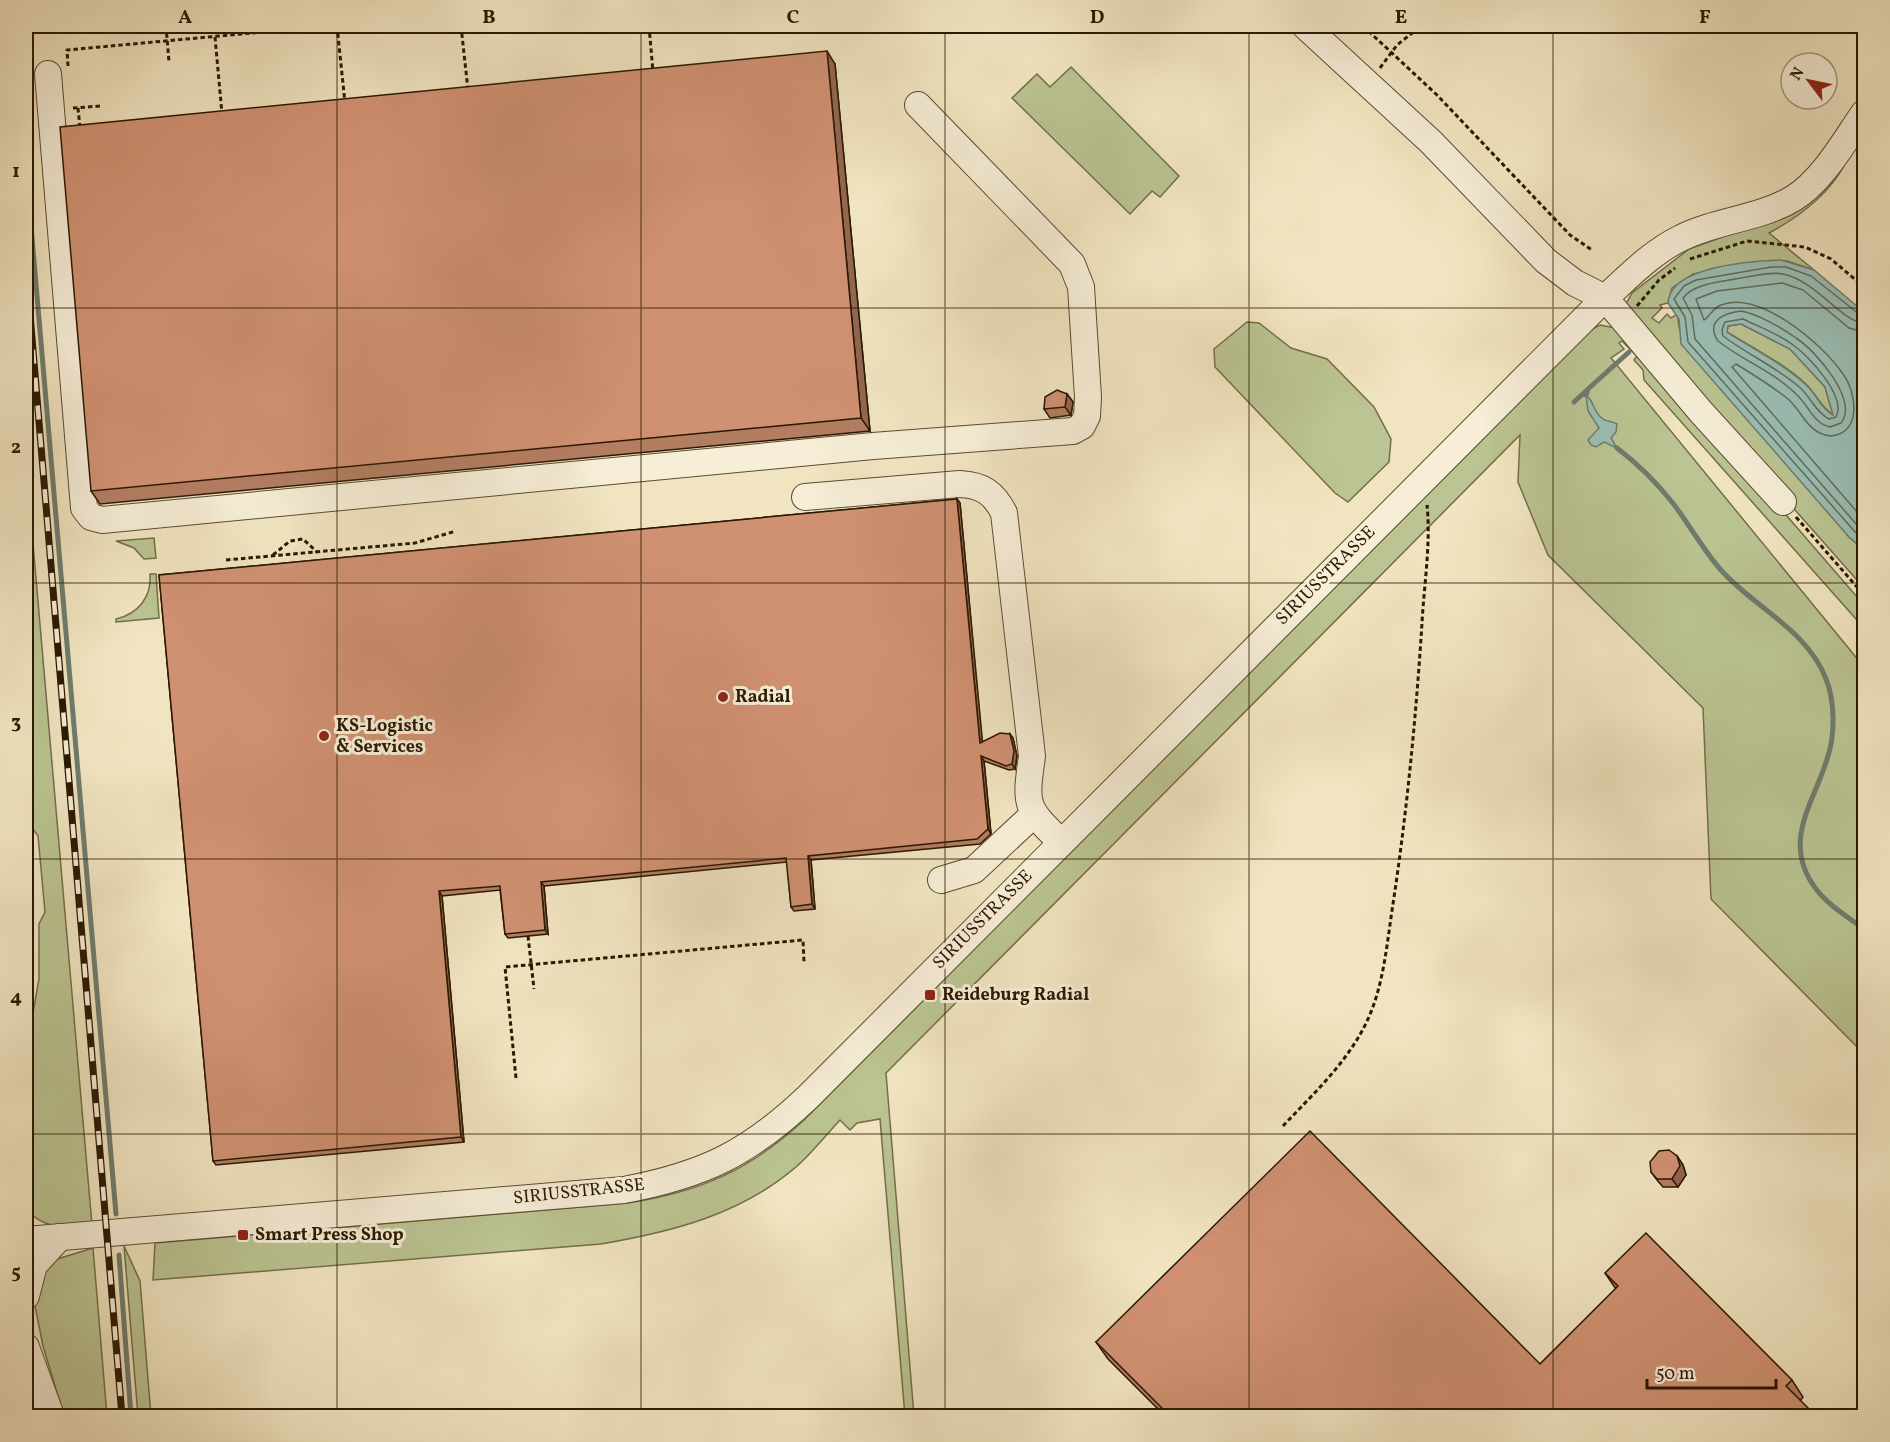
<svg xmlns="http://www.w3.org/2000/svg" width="1890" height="1442" viewBox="0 0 1890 1442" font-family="Vollkorn,serif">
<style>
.green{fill:#bbc492;stroke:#726e4a;stroke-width:1.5}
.water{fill:#9bbfb5;stroke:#6e7c6d;stroke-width:1.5;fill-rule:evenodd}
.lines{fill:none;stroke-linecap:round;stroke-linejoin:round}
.shore{stroke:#626c5c;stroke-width:1.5}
.stream{stroke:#6e7c6d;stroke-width:5}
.minor-casing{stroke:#5c4b32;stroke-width:28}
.path{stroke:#2a1802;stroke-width:3;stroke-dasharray:4.5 3;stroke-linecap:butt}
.minor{stroke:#f6eed7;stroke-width:26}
.rail-casing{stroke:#2a1802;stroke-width:7}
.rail{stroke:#f6eed7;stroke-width:4.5;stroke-dasharray:14;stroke-linecap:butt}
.wall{fill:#b37d62;stroke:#2a1802;stroke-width:1.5}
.shaded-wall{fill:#926650;stroke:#2a1802;stroke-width:1.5}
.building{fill:#d09172;stroke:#2a1802;stroke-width:1.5}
.grid{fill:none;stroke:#2a1802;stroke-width:1.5;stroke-opacity:0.55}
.poi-dot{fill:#8f2418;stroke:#f6eed7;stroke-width:2}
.labels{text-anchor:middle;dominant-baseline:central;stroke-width:6;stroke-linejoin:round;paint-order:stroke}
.street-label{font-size:18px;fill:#2a1802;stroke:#f6eed7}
.poi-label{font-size:18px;font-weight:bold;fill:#2a1802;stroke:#f6eed7;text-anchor:start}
.neatline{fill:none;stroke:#2a1802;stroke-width:2}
.grid-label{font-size:20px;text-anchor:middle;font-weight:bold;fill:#2a1802}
</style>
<rect width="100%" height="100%" fill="#f1e5c1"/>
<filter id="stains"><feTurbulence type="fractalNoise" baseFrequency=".00333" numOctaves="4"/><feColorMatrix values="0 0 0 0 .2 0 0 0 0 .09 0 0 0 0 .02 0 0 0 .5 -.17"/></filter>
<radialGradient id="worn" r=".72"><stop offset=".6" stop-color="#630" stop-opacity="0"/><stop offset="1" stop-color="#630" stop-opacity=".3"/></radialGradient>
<!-- green -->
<g class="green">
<polygon points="1071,67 1179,176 1160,197 1152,191 1130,214 1012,98 1037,74 1050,87"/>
<path d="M1844,166C1827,196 1799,217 1769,233L1814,270L1787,261H1770L1693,274L1672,288L1668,303L1660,305L1662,308L1652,318L1659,323L1667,314L1671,318L1677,314L1680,332L1849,537L1864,550V588L1711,415L1625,306L1632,293L1689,249L1767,221L1826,185Z"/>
<polygon points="1247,322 1259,323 1291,348 1327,359 1374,407 1391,439 1389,462 1348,502 1335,493 1215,367 1214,349"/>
<path d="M1741,324L1790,349L1825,387L1833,415C1821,407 1816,394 1806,384C1783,363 1753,348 1727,332L1728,326Z"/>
<path d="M1600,325L1626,330L1864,605V628L1644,380L1643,370L1634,360L1637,356L1622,341L1619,343L1624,349L1611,358L1864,667V1054L1711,899L1703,708L1548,555L1518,482L1520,435L886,1073L914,1416H905L880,1119L857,1123L850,1130L840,1120C826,1135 812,1153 796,1167C740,1215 671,1232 601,1244L153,1280L155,1243L628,1203C700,1192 750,1170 804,1120L1592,329Z"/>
<path d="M26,463L92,1225C66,1228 44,1230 26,1209V1052L39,979V924L45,912L38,836L30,825L26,763V742L31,733L26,677Z"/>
<polygon points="154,538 156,558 144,559 134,548 116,541"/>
<path d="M150,574H156L159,618L116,622V619C138,614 152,597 150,574Z"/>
<polygon points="124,1246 140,1281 151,1416 138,1416"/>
<polygon points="93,1248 107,1416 64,1416 43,1346 33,1296 41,1275 54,1260"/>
</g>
<!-- water -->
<g class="water">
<path d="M1781,260L1814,270L1864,312V550L1849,537L1681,344L1679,319L1668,303C1669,266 1753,261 1781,260ZM1741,324L1790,349L1825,387L1833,415C1820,408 1816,393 1805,384C1782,363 1753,349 1727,332L1728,326Z"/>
<path d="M1586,395C1594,400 1593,413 1603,419C1607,422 1612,421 1617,424L1616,432L1611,438L1617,448L1604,442L1596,447L1591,445L1588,440L1599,428L1588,411Z"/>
</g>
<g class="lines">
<!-- shore -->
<g class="shore">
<path d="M1741,311C1758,314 1782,328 1796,338C1815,350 1859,400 1841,423L1830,427C1813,423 1809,406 1797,395C1775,372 1743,361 1718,341C1705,321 1724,313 1741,311Z"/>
<polyline points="1864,316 1859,314 1811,276 1786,267 1771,267 1696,280 1684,286 1674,299 1685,317 1688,342 1864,542"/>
<path d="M1743,319C1759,327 1779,334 1793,345C1809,356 1847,397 1836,417L1829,419C1815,412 1810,395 1797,385C1774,366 1747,354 1723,336L1722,330L1725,322Z"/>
<path d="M1864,323C1842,322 1815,280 1783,274C1767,271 1745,278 1729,280C1713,283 1693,285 1683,298L1692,315L1695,339L1864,533"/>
<path d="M1864,332L1849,328L1803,290L1782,283L1717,291L1696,299L1704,320C1710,316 1713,308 1721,305C1759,290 1823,344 1843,374C1857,393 1862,434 1830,436C1807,433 1803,412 1788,399C1772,386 1754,375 1736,364L1732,367L1864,520"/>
</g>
<!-- stream -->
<g class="stream">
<polyline points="26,168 116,1214"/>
<polyline points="1586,395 1588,389 1629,352"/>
<polyline points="1574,402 1586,391"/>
<path d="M1617,448C1638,464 1656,482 1672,502C1689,524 1702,548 1720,569C1753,607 1807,629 1826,679C1835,701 1835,734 1828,756C1815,802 1780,841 1816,889C1829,906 1848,917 1864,929"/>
<polyline points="119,1255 131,1416"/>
</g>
<defs>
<g id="minor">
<polyline points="1305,26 1431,142 1546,261 1575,283 1605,298 1701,412 1783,502"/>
<polyline points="48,74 84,508 91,517 102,520 873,446 1073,431 1082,426 1087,416 1088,397 1081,287 1072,264 918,105"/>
<path d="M805,497L960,484C982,485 994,493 1004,513L1032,756C1025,806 1025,807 1061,842"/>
<polyline points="941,880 974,870 1033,815"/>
<path d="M26,1240L624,1190C704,1175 749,1153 808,1097L1605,298C1628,277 1652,252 1681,238C1716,220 1760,219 1794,198C1823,180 1845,140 1864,113"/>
<polyline points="26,1296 34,1265 60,1237"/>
<polyline points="26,1347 51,1416"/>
</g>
</defs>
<!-- minor casing -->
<use href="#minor" class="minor-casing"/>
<!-- path -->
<g class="path">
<polyline points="166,26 169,62"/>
<polyline points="337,26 345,103"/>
<polyline points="461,26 468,90"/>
<polyline points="649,26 653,72"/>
<polyline points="1363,26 1437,95 1570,235 1592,250"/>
<polyline points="215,37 222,114"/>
<polyline points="68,66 67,50 328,26"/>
<polyline points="1380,68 1397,45 1421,26"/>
<polyline points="73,108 101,106"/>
<polyline points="78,108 80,128"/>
<polyline points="1690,259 1747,241 1805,247 1831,259 1864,287"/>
<polyline points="1637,306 1659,280 1675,268"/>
<polyline points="1796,517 1864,595"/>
<polyline points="273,555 290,541 303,539 317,552"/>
<polyline points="226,560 415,543 456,531"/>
<polyline points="528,936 534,989"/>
<polyline points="516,1078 505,967 803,940 804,962"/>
<path d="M1283,1126C1314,1093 1349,1061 1368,1019C1384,984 1387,942 1393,904C1407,811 1416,717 1422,623C1424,585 1431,543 1427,505"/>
</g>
<!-- minor -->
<use href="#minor" class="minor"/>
<defs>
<polyline id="rail" points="26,266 122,1416"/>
</defs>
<!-- rail casing -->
<use href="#rail" class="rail-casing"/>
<!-- rail -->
<use href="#rail" class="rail"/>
</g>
<!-- wall -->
<g class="wall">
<polygon points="835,64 870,431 100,504 91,491"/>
<polygon points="1067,394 1073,402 1071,415 1050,418 1044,409"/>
<polygon points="957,499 960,503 982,742 1010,734 1013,738 1017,756 1015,769 1009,770 984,761 991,834 980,844 811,860 815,909 794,911 791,907 787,862 544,886 548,934 508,938 505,934 500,890 442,896 464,1142 216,1165 213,1161 159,575"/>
<polygon points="1677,1156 1683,1165 1686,1175 1678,1187 1663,1187 1657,1180 1651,1172"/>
<polygon points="1605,1273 1792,1380 1803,1397 1800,1401 1816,1416 1165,1416 1108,1359 1096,1342 1540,1364 1616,1289"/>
</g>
<!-- shaded-wall -->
<g class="shaded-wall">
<polygon points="827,51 835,64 870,431 861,418"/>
<polygon points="1067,394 1073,402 1071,415 1065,407"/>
<polygon points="957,499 960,503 983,747 980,743"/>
<polygon points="1010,734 1013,738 1017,756 1015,769 1012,764"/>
<polygon points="981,756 984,761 991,834 988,829"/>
<polygon points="808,856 811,860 815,909 812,904"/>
<polygon points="541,882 544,886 548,934 545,930"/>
<polygon points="439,891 442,896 464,1142 461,1137"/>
<polygon points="1677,1156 1683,1165 1686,1175 1678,1187 1672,1179"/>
</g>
<!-- building -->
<g class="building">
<polygon points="827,51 861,418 91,491 60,127"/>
<polygon points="1057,390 1067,394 1065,407 1044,409 1045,397"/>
<polygon points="957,499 980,743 1000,733 1010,734 1014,751 1012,764 1006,766 981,756 988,829 977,839 808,856 812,904 791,907 786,858 541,882 545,930 505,934 500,886 439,891 461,1137 213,1161 159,575"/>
<polygon points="1310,1131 1540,1364 1618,1286 1605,1273 1646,1233 1792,1380 1786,1386 1816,1416 1170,1416 1096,1342"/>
<polygon points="1669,1150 1677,1156 1680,1166 1672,1179 1657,1179 1651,1172 1650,1162 1659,1151"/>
</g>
<!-- grid -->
<path class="grid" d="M337,26V1416M641,26V1416M945,26V1416M1249,26V1416M1553,26V1416M26,308H1864M26,583H1864M26,859H1864M26,1134H1864"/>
<!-- markers -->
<g class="poi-dot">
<circle cx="723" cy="697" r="6"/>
<circle cx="324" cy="736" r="6"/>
<rect x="924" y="989" width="12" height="12" rx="3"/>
<rect x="237" y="1229" width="12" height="12" rx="3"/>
</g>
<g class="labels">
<!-- street labels -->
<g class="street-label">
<text transform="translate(1326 576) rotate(-45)">SIRIUSSTRASSE</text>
<text transform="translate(983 920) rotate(-45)">SIRIUSSTRASSE</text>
<text transform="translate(579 1192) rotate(-6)">SIRIUSSTRASSE</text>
</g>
<!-- poi labels -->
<g class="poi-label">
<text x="735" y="697">Radial</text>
<text x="336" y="726">KS-Logistic<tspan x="336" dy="21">&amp; Services</tspan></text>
<text x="942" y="995">Reideburg Radial</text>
<text x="255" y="1235">Smart Press Shop</text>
</g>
</g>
<!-- margin -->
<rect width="1890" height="1442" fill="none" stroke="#f1e5c1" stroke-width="66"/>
<!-- north arrow -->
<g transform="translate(1809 81) rotate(302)"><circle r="28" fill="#f6eed7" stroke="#a49882" stroke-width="1.5"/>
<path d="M0-4.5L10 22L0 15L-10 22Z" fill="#8f2418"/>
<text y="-9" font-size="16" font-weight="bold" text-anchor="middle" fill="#2a1802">N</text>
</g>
<!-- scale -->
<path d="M1647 1379v9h129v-9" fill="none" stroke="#2a1802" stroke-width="3"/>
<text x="1656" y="1379" font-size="18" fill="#2a1802" stroke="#f6eed7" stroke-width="4.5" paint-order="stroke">50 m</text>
<rect x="33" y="33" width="1824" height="1376" class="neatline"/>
<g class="grid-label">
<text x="185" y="23">A</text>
<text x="489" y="23">B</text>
<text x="793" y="23">C</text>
<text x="1097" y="23">D</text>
<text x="1401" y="23">E</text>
<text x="1705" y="23">F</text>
<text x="16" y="177">1</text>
<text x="16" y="453">2</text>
<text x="16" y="728">3</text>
<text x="16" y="1003">4</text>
<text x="16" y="1278">5</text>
</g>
<rect width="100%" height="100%" filter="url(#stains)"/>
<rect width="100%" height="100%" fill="url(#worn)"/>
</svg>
